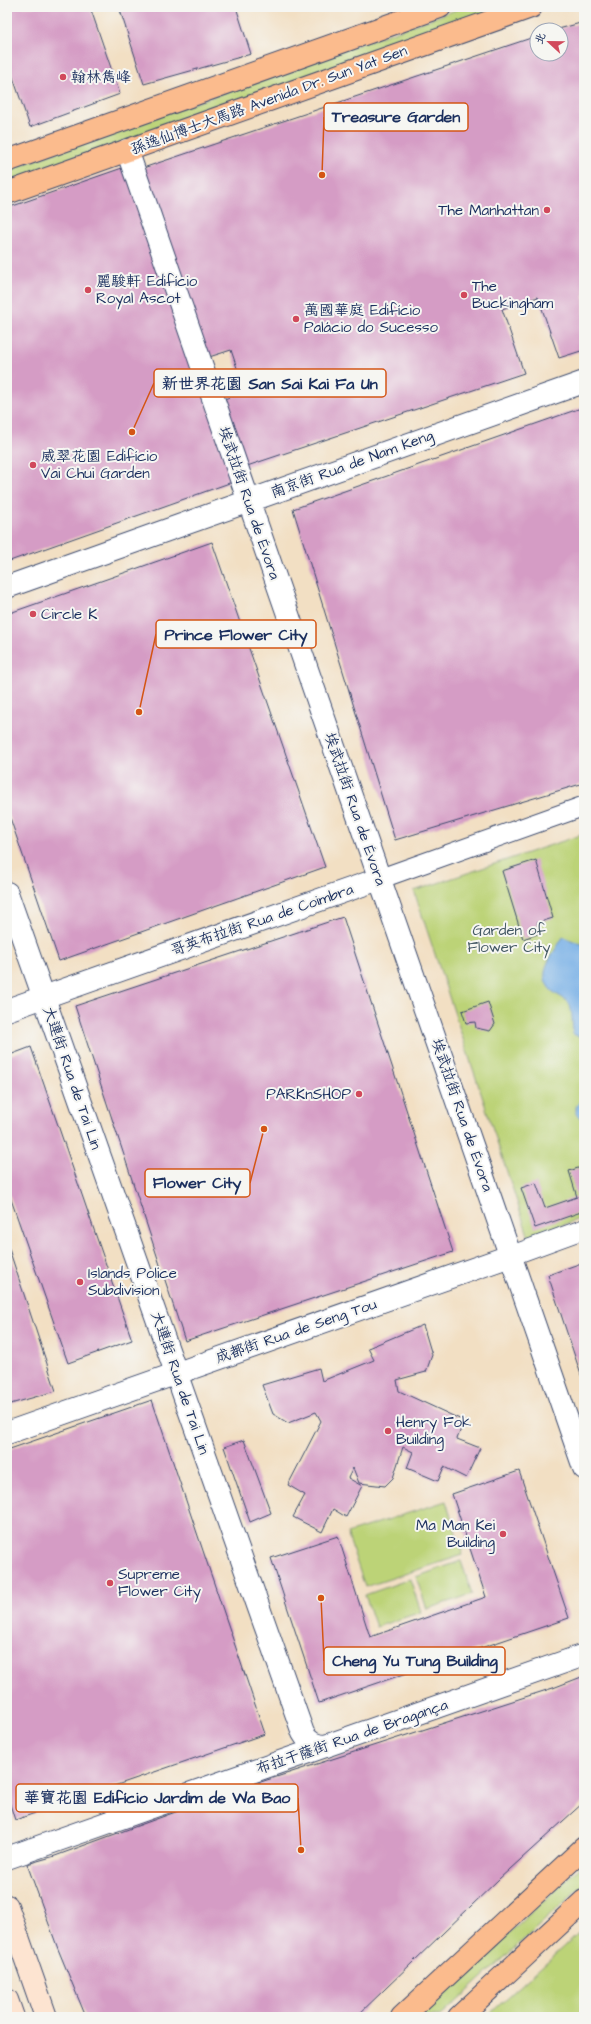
<svg xmlns="http://www.w3.org/2000/svg" width="591" height="2024" viewBox="0 0 591 2024" font-family="'Architects Daughter','LXGW WenKai TC',sans-serif">
<style>
.green{fill:#bcd377;stroke:#6c816a}
.water{fill:#76afe6;stroke:#486fa2}
.building{fill:#d59cc5}
.lines{fill:none;stroke-linecap:round;stroke-linejoin:round}
.pedestrian-casing{stroke:#3b496d;stroke-width:21}
.minor-casing{stroke:#3b496d;stroke-width:24}
.secondary-casing{stroke:#3b496d;stroke-width:24}
.primary-casing{stroke:#3b496d;stroke-width:24}
.pedestrian{stroke:#fff;stroke-width:19}
.minor{stroke:#fff;stroke-width:22}
.secondary{stroke:#fde4d1;stroke-width:22}
.primary{stroke:#fbbb8d;stroke-width:22}
.poi-dot{fill:#d1495b;stroke:#f6f6f2;stroke-width:1.5}
.labels{text-anchor:middle;dominant-baseline:central;stroke-width:4;stroke-linejoin:round;paint-order:stroke}
.poi-label{font-size:15px;fill:#1b2f5e;stroke:#f6f6f2;text-anchor:start}
.street-label{font-size:15px;fill:#1b2f5e;stroke:#f6f6f2}
.park-label{font-size:15px;fill:#435864;stroke:#f6f6f2}
.leader{fill:none;stroke:#d45514;stroke-width:1.5}
.callout-dot{fill:#d45514;stroke:#f6f6f2;stroke-width:1.5}
.callout{fill:#f6f6f2;stroke:#d45514;stroke-width:1.5}
.callout-label{font-size:16px;text-anchor:middle;font-weight:bold;fill:#1b2f5e}
</style>
<rect width="100%" height="100%" fill="#f6f6f2"/>
<filter id="ink" filterUnits="userSpaceOnUse"><feTurbulence type="fractalNoise" baseFrequency=".025" numOctaves="2"/><feDisplacementMap in="SourceGraphic" scale="8" xChannelSelector="R" yChannelSelector="G"/><feConvolveMatrix kernelMatrix="1 2 1 2 8 2 1 2 1" color-interpolation-filters="sRGB"/></filter>
<filter id="wash" filterUnits="userSpaceOnUse"><feTurbulence type="fractalNoise" baseFrequency=".012" numOctaves="4" result="noise"/><feDisplacementMap in="SourceGraphic" scale="16" xChannelSelector="R" yChannelSelector="G"/><feGaussianBlur stdDeviation="0.9" result="paint"/><feColorMatrix in="noise" values="0 0 0 0 0 0 0 0 0 0 0 0 0 0 0 0 0 1.4 0 .05"/><feComposite in="paint" operator="in"/></filter>
<g filter="url(#wash)">
<rect width="100%" height="100%" fill="#f2dfc3"/>
<!-- green -->
<g class="green">
<polygon points="464,7 505,7 7,183 7,170"/>
<polygon points="584,834 584,1217 529,1238 414,891"/>
<polygon points="446,1501 463,1555 365,1587 347,1533"/>
<polygon points="461,1561 472,1594 427,1609 416,1577"/>
<polygon points="410,1579 421,1612 376,1627 365,1595"/>
<polygon points="584,1863 584,1884 440,2017 419,2017"/>
<polygon points="584,1928 584,2017 486,2017"/>
</g>
<!-- water -->
<g class="water">
<path d="M563,937L584,945V1039L573,1034C572,1025 573,1012 569,1003C565,998 556,995 551,990C535,973 554,953 563,937Z"/>
<polygon points="584,1095 584,1120 576,1114 576,1107"/>
</g>
<g id="blocks">
<!-- building -->
<g class="building">
<polygon points="7,7 90,7 120,94 30,127 7,60"/>
<polygon points="119,7 236,7 251,54 144,84"/>
<polygon points="584,22 584,350 559,358 538,297 502,309 524,373 244,467 221,400 245,392 231,350 206,358 143,168 537,36 537,54 561,54 561,30 555,30"/>
<polygon points="125,167 235,481 7,562 7,208"/>
<polygon points="584,407 584,783 395,840 293,509"/>
<polygon points="212,542 325,867 59,961 7,809 7,614"/>
<polygon points="536,860 553,918 537,923 540,933 523,939 502,871"/>
<polygon points="343,917 453,1252 185,1341 75,1006"/>
<polygon points="488,1002 495,1024 490,1031 476,1028 475,1022 466,1023 462,1011"/>
<polygon points="31,1047 132,1340 68,1363 7,1188 7,1056"/>
<polygon points="584,1166 584,1211 535,1228 521,1188 536,1183 545,1208 577,1197 569,1171"/>
<polygon points="584,1238 584,1253 579,1239"/>
<polygon points="7,1243 56,1391 7,1405"/>
<polygon points="584,1262 584,1384 548,1275"/>
<polygon points="423,1325 432,1355 426,1372 397,1380 399,1391 464,1421 457,1439 480,1448 466,1478 444,1467 438,1481 407,1468 413,1452 403,1447 393,1478 385,1486 359,1483 353,1468 348,1478 362,1486 346,1517 333,1509 322,1532 293,1517 305,1495 288,1485 321,1421 316,1412 288,1423 273,1414 262,1385 319,1368 322,1381 374,1360 368,1348"/>
<polygon points="152,1400 265,1734 15,1820 7,1795 7,1450"/>
<polygon points="244,1440 271,1513 250,1522 224,1447"/>
<polygon points="519,1471 569,1618 319,1703 271,1558 338,1536 370,1637 486,1597 452,1494"/>
<polygon points="584,1676 584,1802 499,1879 356,2017 86,2017 58,1949 27,1864 55,1856 236,1790 553,1688"/>
</g>
</g>
</g>
<g filter="url(#ink)">
<use href="#blocks" fill-opacity="0" stroke="#3b496d" stroke-width="1"/>
<g class="lines">
<defs>
<g id="pedestrian">
<polyline points="379,879 584,806"/>
<polyline points="510,1256 584,1229"/>
</g>
<g id="minor">
<path d="M127,150C279,590 432,1029 584,1468"/>
<polyline points="7,587 584,382"/>
<path d="M7,893L303,1733C308,1742 315,1746 326,1746"/>
<polyline points="7,1010 379,879"/>
<polyline points="7,1433 510,1256"/>
<polyline points="7,1858 584,1655"/>
</g>
<g id="secondary">
<polyline points="7,1906 46,2017"/>
<polyline points="7,2000 13,2017"/>
</g>
<g id="primary">
<polyline points="7,161 440,7"/>
<polyline points="7,193 531,7"/>
<polyline points="402,2017 584,1848"/>
<polyline points="459,2017 584,1901"/>
</g>
</defs>
<!-- pedestrian casing -->
<use href="#pedestrian" class="pedestrian-casing"/>
<!-- minor casing -->
<use href="#minor" class="minor-casing"/>
<!-- secondary casing -->
<use href="#secondary" class="secondary-casing"/>
<!-- primary casing -->
<use href="#primary" class="primary-casing"/>
<!-- pedestrian -->
<use href="#pedestrian" class="pedestrian"/>
<!-- minor -->
<use href="#minor" class="minor"/>
<!-- secondary -->
<use href="#secondary" class="secondary"/>
<!-- primary -->
<use href="#primary" class="primary"/>
</g>
</g>
<!-- markers -->
<g class="poi-dot">
<circle cx="63" cy="77" r="4"/>
<circle cx="547" cy="210" r="4"/>
<circle cx="88" cy="290" r="4"/>
<circle cx="464" cy="295" r="4"/>
<circle cx="296" cy="319" r="4"/>
<circle cx="33" cy="465" r="4"/>
<circle cx="33" cy="614" r="4"/>
<circle cx="359" cy="1094" r="4"/>
<circle cx="80" cy="1282" r="4"/>
<circle cx="388" cy="1431" r="4"/>
<circle cx="503" cy="1534" r="4"/>
<circle cx="110" cy="1583" r="4"/>
</g>
<g class="labels">
<!-- poi labels -->
<g class="poi-label">
<text x="71" y="77">翰林雋峰</text>
<text x="539" y="210" text-anchor="end">The Manhattan</text>
<text x="96" y="281">麗駿軒 Edifício<tspan x="96" dy="17">Royal Ascot</tspan></text>
<text x="472" y="286">The<tspan x="472" dy="17">Buckingham</tspan></text>
<text x="304" y="310">萬國華庭 Edifício<tspan x="304" dy="17">Palácio do Sucesso</tspan></text>
<text x="41" y="456">威翠花園 Edifício<tspan x="41" dy="17">Vai Chui Garden</tspan></text>
<text x="41" y="614">Circle K</text>
<text x="351" y="1094" text-anchor="end">PARKnSHOP</text>
<text x="88" y="1273">Islands Police<tspan x="88" dy="17">Subdivision</tspan></text>
<text x="396" y="1422">Henry Fok<tspan x="396" dy="17">Building</tspan></text>
<text x="495" y="1525" text-anchor="end">Ma Man Kei<tspan x="495" dy="17">Building</tspan></text>
<text x="118" y="1574">Supreme<tspan x="118" dy="17">Flower City</tspan></text>
</g>
<!-- street labels -->
<g class="street-label">
<text transform="translate(269 100) rotate(-20)">孫逸仙博士大馬路 Avenida Dr. Sun Yat Sen</text>
<text transform="translate(352 464) rotate(-20)">南京街 Rua de Nam Keng</text>
<text transform="translate(249 503) rotate(71)">埃武拉街 Rua de Évora</text>
<text transform="translate(355 809) rotate(71)">埃武拉街 Rua de Évora</text>
<text transform="translate(262 920) rotate(-19)">哥英布拉街 Rua de Coimbra</text>
<text transform="translate(72 1078) rotate(71)">大連街 Rua de Tai Lin</text>
<text transform="translate(462 1115) rotate(71)">埃武拉街 Rua de Évora</text>
<text transform="translate(296 1331) rotate(-19)">成都街 Rua de Seng Tou</text>
<text transform="translate(180 1383) rotate(71)">大連街 Rua de Tai Lin</text>
<text transform="translate(352 1737) rotate(-19)">布拉干薩街 Rua de Bragança</text>
</g>
<!-- park labels -->
<g class="park-label">
<text x="509" y="930">Garden of<tspan x="509" dy="17">Flower City</tspan></text>
</g>
</g>
<!-- callouts -->
<path class="leader" d="M322 175L324 117M132 432L154 383M139 712L156 634M264 1129L250 1183M321 1598L324 1661M301 1850L298 1798"/>
<g class="callout-dot">
<circle cx="322" cy="175" r="4"/>
<circle cx="132" cy="432" r="4"/>
<circle cx="139" cy="712" r="4"/>
<circle cx="264" cy="1129" r="4"/>
<circle cx="321" cy="1598" r="4"/>
<circle cx="301" cy="1850" r="4"/>
</g>
<g class="callout">
<rect x="324" y="103" width="144" height="28" rx="4"/>
<rect x="154" y="369" width="232" height="28" rx="4"/>
<rect x="156" y="620" width="160" height="28" rx="4"/>
<rect x="145" y="1169" width="105" height="28" rx="4"/>
<rect x="324" y="1647" width="181" height="28" rx="4"/>
<rect x="16" y="1784" width="282" height="28" rx="4"/>
</g>
<g class="callout-label">
<text x="396" y="122">Treasure Garden</text>
<text x="270" y="389">新世界花園 San Sai Kai Fa Un</text>
<text x="236" y="640">Prince Flower City</text>
<text x="197" y="1188">Flower City</text>
<text x="415" y="1666">Cheng Yu Tung Building</text>
<text x="157" y="1803">華寶花園 Edifício Jardim de Wa Bao</text>
</g>
<!-- margin -->
<rect width="591" height="2024" fill="none" stroke="#f6f6f2" stroke-width="24"/>
<!-- north arrow -->
<g transform="translate(549 42) rotate(292)"><circle r="19" fill="#f6f6f2" stroke="#9ea6b7"/>
<path d="M0-3L7 15L0 10L-7 15Z" fill="#d1495b"/>
<text y="-6" font-size="11" font-weight="bold" text-anchor="middle" fill="#1b2f5e">北</text>
</g>
</svg>
